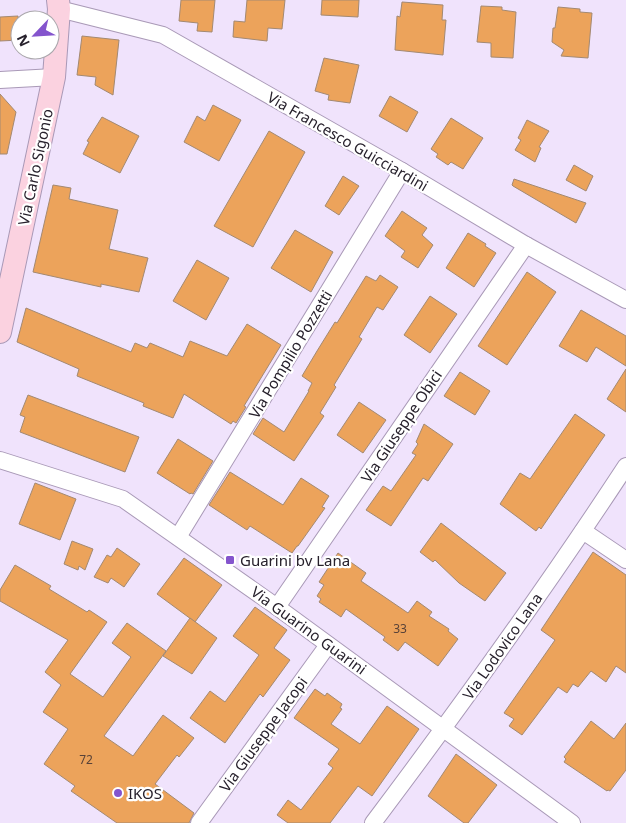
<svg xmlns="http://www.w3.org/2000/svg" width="626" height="823" viewBox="0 0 626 823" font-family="'Noto Sans',sans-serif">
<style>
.building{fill:#eca35b;stroke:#a38972}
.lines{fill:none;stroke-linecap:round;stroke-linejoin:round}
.street-casing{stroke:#a999b7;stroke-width:18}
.secondary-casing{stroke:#a999b7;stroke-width:24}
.street{stroke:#fff;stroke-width:16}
.secondary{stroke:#fbd2e0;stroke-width:22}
.poi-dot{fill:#8454cd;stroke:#fff;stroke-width:2}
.labels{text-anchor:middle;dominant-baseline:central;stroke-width:4.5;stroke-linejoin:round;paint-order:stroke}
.number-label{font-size:12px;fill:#584238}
.street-label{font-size:15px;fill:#27212c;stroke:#fff}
.poi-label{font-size:15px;fill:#27212c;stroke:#fff;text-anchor:start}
</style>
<rect width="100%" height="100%" fill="#f0e3fc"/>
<!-- building -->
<g class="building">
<polygon points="181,0 215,0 212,32 197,31 198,23 179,21"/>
<polygon points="247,0 285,0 282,29 268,28 267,41 233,37 234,21 245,22"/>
<polygon points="322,0 359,0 358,17 321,15"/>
<polygon points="402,2 443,5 442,20 446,20 443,55 395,50 397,16 400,17"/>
<polygon points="481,6 502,7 502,10 516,12 513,58 491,57 491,43 477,42"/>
<polygon points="558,7 580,9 580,12 592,13 588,58 561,56 564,50 552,42 553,28 555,28"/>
<polygon points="18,16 20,40 0,41 0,17"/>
<polygon points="82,36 119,40 113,95 95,85 96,77 77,75"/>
<polygon points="324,58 359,65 350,103 328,100 329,95 315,91"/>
<polygon points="0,94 16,112 7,154 0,154"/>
<polygon points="390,96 418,112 407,132 379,116"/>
<polygon points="213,105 241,120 219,161 184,142 197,116 205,121"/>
<polygon points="102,117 139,136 120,173 83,154 89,142 87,141"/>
<polygon points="451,118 483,138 463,169 451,162 448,165 436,157 438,154 431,149"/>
<polygon points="527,120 549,131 539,147 541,148 535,162 515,150 521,140 518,138"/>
<polygon points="269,131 305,152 253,247 214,226"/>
<polygon points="574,165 593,176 586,191 566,180"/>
<polygon points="343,176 359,186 339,215 325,206"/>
<polygon points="514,179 586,203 576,223 513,186 512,185"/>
<polygon points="53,185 71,188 69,199 118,210 109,249 148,258 139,292 101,284 101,287 33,272"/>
<polygon points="402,211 427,228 422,235 433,245 418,268 401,257 405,251 385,236"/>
<polygon points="295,230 333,252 311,292 271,268"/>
<polygon points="468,233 486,244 485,246 496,253 474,287 446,268"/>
<polygon points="197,260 229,278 206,320 173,301"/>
<polygon points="527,272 556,292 507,365 478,346"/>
<polygon points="380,275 398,287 383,310 377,307 359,337 362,339 334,385 336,387 320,413 324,416 294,461 253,434 263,418 284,432 309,391 308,391 312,383 302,376 317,351 335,322 337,323 366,276 376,281"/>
<polygon points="430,296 457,314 430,353 404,335"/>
<polygon points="26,308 131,352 135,343 147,348 150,343 183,357 190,341 227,356 247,324 281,345 244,406 246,407 236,423 233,421 231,424 184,394 173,418 143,406 144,403 77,376 79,369 17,342"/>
<polygon points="581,310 626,336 626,366 596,347 587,362 559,346"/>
<polygon points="626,369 626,412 607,399"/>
<polygon points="460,372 490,391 475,415 444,396"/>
<polygon points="28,395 139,437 125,472 20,432 25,417 20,415"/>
<polygon points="359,402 386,420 363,453 337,435"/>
<polygon points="575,414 605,435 541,529 539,527 536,531 500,504 520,473 530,479"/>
<polygon points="424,424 453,444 428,481 423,478 391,526 366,510 383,486 391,491 416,455 412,453 418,444 416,442"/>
<polygon points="178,439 213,461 193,494 191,493 190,494 157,473"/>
<polygon points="230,472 283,505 301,478 329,496 322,507 325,508 298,546 297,546 292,553 250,526 247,530 209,505"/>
<polygon points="35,483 76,499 60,540 19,524"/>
<polygon points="441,523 506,573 485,601 459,583 435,560 433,562 420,552"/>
<polygon points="72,541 93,549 85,570 79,566 78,570 64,564"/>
<polygon points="117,548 140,564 124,587 111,578 108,583 94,577 107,555 111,557"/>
<polygon points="593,552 626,575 626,673 616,666 606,682 591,671 578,687 573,684 567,693 558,687 522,735 509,726 514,719 504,713 555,640 541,630"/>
<polygon points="338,553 366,573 361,581 408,613 417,601 432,612 429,616 449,629 448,631 458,639 438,666 405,642 398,651 383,640 385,637 346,609 341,617 319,602 321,599 317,596 324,585 319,582"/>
<polygon points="184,558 222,585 195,622 157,594"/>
<polygon points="15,565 51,586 49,589 87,612 89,610 107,622 70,674 103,697 131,657 112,643 127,623 166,651 104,736 133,756 163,715 194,738 179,757 177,755 155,784 194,813 189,823 117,823 71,791 75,786 44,764 68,729 43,712 61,685 45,672 68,640 0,601 0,590"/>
<polygon points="255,607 287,630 274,648 290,660 263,697 260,694 225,743 190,718 210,691 225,702 259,655 233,636"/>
<polygon points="190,618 217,638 192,674 163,656"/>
<polygon points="315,689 325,696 327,693 342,704 340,708 342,709 331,724 360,744 387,706 419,729 372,796 358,786 330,823 288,823 277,815 288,800 301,810 333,768 328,764 339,749 294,718"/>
<polygon points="591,721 614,739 626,723 626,770 610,791 608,790 607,791 564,762 566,759 564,757"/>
<polygon points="456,754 497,785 468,823 464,823 428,796"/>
</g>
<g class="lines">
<defs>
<g id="street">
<polyline points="59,9 163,35 402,171 526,245 626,300"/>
<polyline points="0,80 54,77"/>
<polyline points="0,460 123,499 277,607 572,823"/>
<polyline points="583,531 626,560"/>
<polyline points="178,537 402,171"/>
<polyline points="277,607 526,245"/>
<polyline points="199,823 328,645"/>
<path d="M373,823C461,706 546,588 626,466"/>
</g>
<polyline id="secondary" points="0,332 54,77 59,9 58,0"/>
</defs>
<!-- street casing -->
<use href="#street" class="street-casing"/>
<!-- secondary casing -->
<use href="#secondary" class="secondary-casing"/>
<!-- street -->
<use href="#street" class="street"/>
<!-- secondary -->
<use href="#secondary" class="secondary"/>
</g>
<!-- markers -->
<g class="poi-dot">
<rect x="225" y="555" width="10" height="10" rx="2.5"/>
<circle cx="118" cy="793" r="5"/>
</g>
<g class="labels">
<!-- number labels -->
<g class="number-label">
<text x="400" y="628">33</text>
<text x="86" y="759">72</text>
</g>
<!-- street labels -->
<g class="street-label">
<text transform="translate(348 141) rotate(30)">Via Francesco Guicciardini</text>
<text transform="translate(35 167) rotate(-78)">Via Carlo Sigonio</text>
<text transform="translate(290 354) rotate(-59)">Via Pompilio Pozzetti</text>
<text transform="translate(401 426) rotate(-56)">Via Giuseppe Obici</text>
<text transform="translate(309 630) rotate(36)">Via Guarino Guarini</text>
<text transform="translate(502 646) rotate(-55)">Via Lodovico Lana</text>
<text transform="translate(263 734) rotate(-54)">Via Giuseppe Jacopi</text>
</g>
<!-- poi labels -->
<g class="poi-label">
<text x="240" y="560">Guarini bv Lana</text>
<text x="128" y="793">IKOS</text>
</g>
</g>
<!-- north arrow -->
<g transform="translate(35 35) rotate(245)"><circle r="24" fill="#ffffff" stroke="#a9a6ab"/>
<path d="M0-4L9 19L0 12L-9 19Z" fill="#8454cd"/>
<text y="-8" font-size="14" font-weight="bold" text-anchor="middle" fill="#27212c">N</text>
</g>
</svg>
